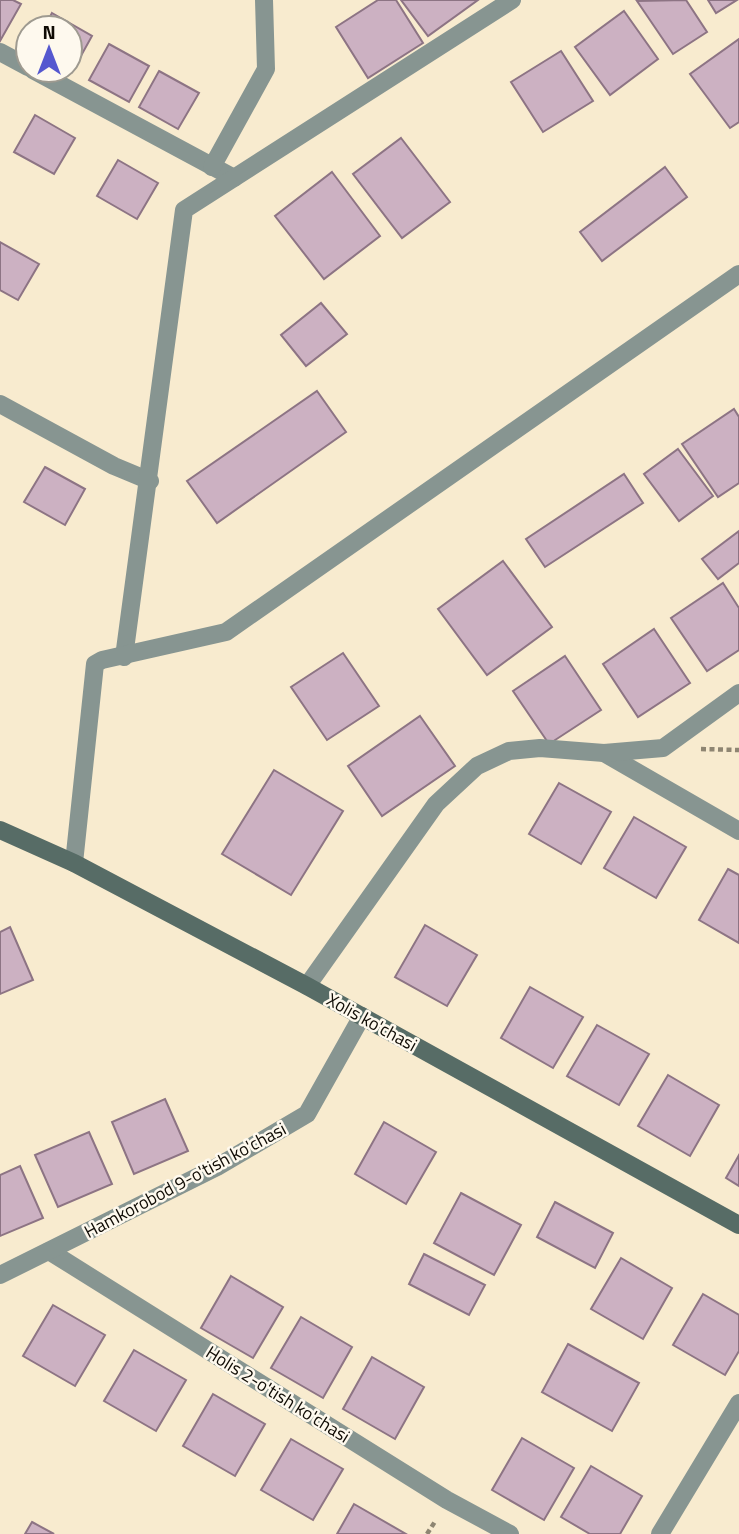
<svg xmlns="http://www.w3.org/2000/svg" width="739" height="1534" viewBox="0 0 739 1534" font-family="'Titillium Web',sans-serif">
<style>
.building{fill:#ccb1c2;stroke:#8d7484;stroke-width:2}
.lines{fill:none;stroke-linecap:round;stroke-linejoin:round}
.path{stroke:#8e8572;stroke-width:4.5;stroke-dasharray:5 3.5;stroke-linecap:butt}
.street{stroke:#879591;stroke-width:18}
.secondary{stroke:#576c66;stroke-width:18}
.labels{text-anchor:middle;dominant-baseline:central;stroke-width:5;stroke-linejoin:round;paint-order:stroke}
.street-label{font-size:18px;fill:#0f0b04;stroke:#fef9ee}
</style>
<rect width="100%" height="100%" fill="#f8ebcf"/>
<!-- building -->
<g class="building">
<polygon points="0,0 13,0 21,4 0,41"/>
<polygon points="378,0 396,0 423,43 368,78 336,27"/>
<polygon points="401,0 478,0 428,36"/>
<polygon points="686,0 707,32 673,54 637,1"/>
<polygon points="708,0 737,0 716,13"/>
<polygon points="624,11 658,59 610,95 575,47"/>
<polygon points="52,13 92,36 72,72 69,70 70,28 44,28"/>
<polygon points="739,39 739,122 730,128 690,74"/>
<polygon points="109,44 149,66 129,102 89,80"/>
<polygon points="561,51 593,101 543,132 511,82"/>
<polygon points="159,71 199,93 178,129 139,107"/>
<polygon points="35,115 75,138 54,174 14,152"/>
<polygon points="401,138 450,202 402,238 353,174"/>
<polygon points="118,160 158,183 137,219 97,196"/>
<polygon points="665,167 687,197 602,261 580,232"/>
<polygon points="332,172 380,236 324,279 275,216"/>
<polygon points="0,242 39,264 18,300 0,290"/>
<polygon points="321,303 347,334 306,366 281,335"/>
<polygon points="317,391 346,432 217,523 187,481"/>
<polygon points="734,409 739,417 739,483 718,497 682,444"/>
<polygon points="678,449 713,496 679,521 644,474"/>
<polygon points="45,467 85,489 65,525 24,502"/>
<polygon points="624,474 643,503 545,567 526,539"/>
<polygon points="739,531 739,563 718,579 702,559"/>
<polygon points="503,561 552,627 487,675 438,609"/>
<polygon points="723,583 739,608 739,650 707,671 671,618"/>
<polygon points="654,629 690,683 638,717 603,664"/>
<polygon points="343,653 379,706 327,740 291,687"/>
<polygon points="565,656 601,710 549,744 513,691"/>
<polygon points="420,716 455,766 382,816 348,766"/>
<polygon points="274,770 343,811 291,895 222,854"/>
<polygon points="559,783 611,812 581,864 529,834"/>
<polygon points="634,817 686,847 656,898 604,868"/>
<polygon points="728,869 739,875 739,943 699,920"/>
<polygon points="425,925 477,955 447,1006 395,977"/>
<polygon points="10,927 33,980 0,994 0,932"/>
<polygon points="530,987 583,1017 553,1068 501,1038"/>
<polygon points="597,1025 649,1054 619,1105 567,1076"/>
<polygon points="668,1075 719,1105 690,1156 638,1126"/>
<polygon points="165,1099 188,1151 134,1174 112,1122"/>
<polygon points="384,1122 436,1152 406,1204 355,1174"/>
<polygon points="89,1132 112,1184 58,1207 35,1155"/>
<polygon points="739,1155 739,1186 726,1178"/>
<polygon points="20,1166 43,1218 0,1236 0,1175"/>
<polygon points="461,1193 521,1225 494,1275 434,1243"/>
<polygon points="555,1202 613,1233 595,1268 537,1237"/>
<polygon points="424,1254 485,1285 469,1315 409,1284"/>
<polygon points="621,1258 672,1288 643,1339 591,1309"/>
<polygon points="231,1276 283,1307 253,1358 201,1328"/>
<polygon points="703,1294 739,1315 739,1351 725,1375 673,1345"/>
<polygon points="53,1305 105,1335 75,1386 23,1356"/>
<polygon points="301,1317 352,1347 323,1398 271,1368"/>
<polygon points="568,1344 639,1383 612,1431 542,1392"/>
<polygon points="134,1350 186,1380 156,1431 104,1401"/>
<polygon points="372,1357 424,1387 395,1439 343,1409"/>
<polygon points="213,1394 265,1424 235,1476 183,1446"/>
<polygon points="522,1438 574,1468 544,1520 492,1490"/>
<polygon points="291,1439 343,1469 313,1520 261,1490"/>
<polygon points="591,1466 642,1496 620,1534 590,1534 561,1517"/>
<polygon points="354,1504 406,1534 337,1534"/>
<polygon points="32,1522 54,1534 25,1534"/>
</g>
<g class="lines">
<!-- path -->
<g class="path">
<polyline points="701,749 739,750"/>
<polyline points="427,1534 436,1520"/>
</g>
<!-- street -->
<g class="street">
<polyline points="0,52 28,67"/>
<polyline points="33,70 234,178"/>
<polyline points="212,167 266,69 264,0"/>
<polyline points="0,404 114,466 150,481"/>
<polyline points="124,657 184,210 512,0"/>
<polyline points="604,753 739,831"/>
<polyline points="74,863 95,664 102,660 226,632 739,274"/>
<polyline points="307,986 436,804 477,766 509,751 540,748 604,753 663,748 739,693"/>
<polyline points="49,1251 447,1500 510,1534"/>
<polyline points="0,1275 217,1167 307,1114 362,1016"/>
<polyline points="660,1534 739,1403"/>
</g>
<!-- secondary -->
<polyline class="secondary" points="0,830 74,863 307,986 739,1225"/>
</g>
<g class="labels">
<!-- street labels -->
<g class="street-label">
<text transform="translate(372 1022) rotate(29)">Xolis ko'chasi</text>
<text transform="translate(185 1180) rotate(-28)">Hamkorobod 9-o'tish ko'chasi</text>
<text transform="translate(278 1394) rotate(32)">Holis 2-o'tish ko'chasi</text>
</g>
</g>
<!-- north arrow -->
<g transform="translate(49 49)"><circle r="33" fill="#fef9ee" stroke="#9e9a90" stroke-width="2"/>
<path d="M0-5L12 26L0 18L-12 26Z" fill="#5558cf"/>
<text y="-10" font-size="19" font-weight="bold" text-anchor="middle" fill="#0f0b04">N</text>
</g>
</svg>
